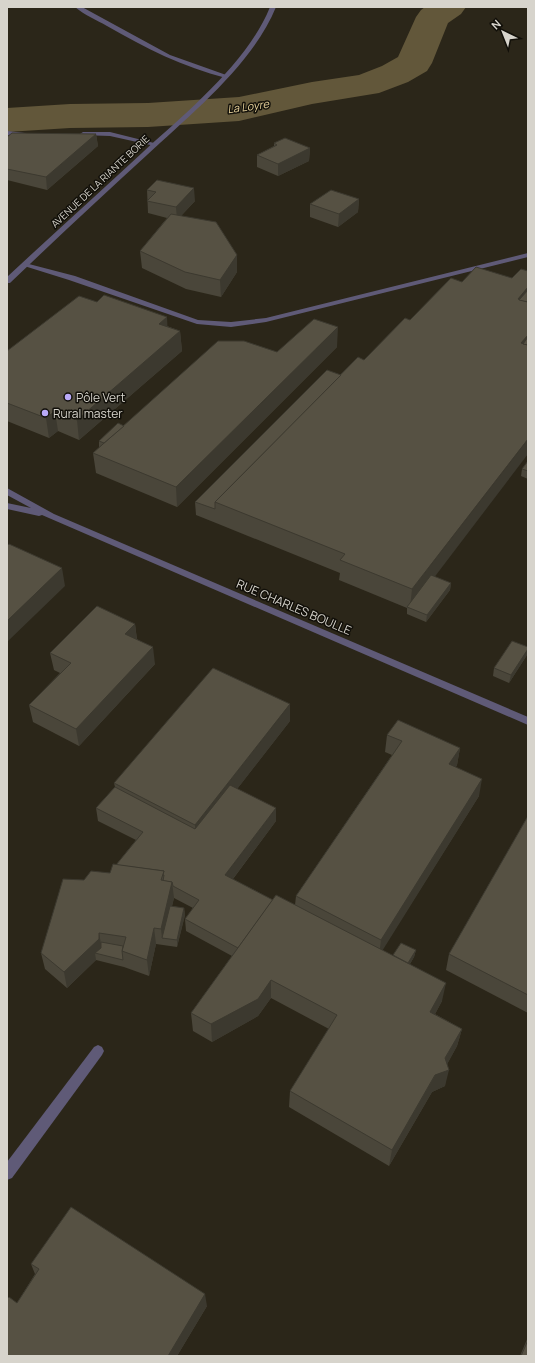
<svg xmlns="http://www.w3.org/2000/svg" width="535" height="1363" viewBox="0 0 535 1363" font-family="Manrope,sans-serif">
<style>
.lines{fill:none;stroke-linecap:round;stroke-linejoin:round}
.river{fill:#62573a;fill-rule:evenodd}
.service{fill:#5f5a77;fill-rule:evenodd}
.minor{fill:#5f5a77;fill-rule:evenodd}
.tertiary{fill:#5f5a77;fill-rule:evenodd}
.wall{fill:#4a463a}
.shaded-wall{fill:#3c392f}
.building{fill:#565143;stroke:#3c392f}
.poi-dot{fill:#baaaf7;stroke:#110f09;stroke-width:1.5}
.labels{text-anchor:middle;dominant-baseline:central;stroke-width:3;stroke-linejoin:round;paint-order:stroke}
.far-street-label{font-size:10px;fill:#d7d4cc;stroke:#110f09}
.far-water-label{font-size:11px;font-style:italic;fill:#ead49d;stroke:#110f09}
.poi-label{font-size:12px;fill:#d7d4cc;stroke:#110f09;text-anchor:start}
.street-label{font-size:12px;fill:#d7d4cc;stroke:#110f09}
</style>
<rect width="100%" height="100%" fill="#2b2619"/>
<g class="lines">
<!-- river -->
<polygon class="river" points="425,7 466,7 461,14 448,23 432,63 427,71 408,82 379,93 312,104 239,121 148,127 70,128 7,132 7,108 70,104 148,103 239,97 312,82 359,75 382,66 398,57 416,17 421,10"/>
<!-- service -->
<g class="service">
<polygon points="7,131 25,133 28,135 25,137 7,135"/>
<polygon points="83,132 110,132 158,144 155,146 110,136 81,135 80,134"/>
</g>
<!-- minor -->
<g class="minor">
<path d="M75,7H82L170,55L229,76L226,78C183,67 145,48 107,26C97,20 84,15 75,7Z"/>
<polygon points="528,253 528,257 266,322 231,327 197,324 69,280 21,265 25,263 75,276 198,320 231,322 266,318"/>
<polygon points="7,488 54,514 528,717 528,725 42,515 39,516 7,509 7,503 31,508 7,495"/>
<polygon points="98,1045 102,1047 104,1051 102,1055 12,1178 7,1180 7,1162 94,1047"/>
</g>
<!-- tertiary -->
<path class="tertiary" d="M270,7H276C253,64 191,114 147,155C101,197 55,240 10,283H7V277C52,235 98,194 143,152C187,112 248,62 270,7Z"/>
</g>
<!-- wall -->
<g class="wall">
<polygon points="96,134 98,146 47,190 7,180 7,137"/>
<polygon points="274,143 310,148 309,161 278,176 257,167 257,155 274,146"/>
<polygon points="147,190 195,201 181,216 237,272 221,297 186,289 142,268 140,251 167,218 148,213"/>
<polygon points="359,199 358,212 338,227 310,217 310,204"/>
<polygon points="97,302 167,317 167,326 180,331 182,351 79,440 58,431 49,438 7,421 7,351"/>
<polygon points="337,347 177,507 96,473 93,453 99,448 99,441 124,426 277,352"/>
<polygon points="327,370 435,577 451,583 450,590 426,622 407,614 407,608 339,580 340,573 216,523 196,515 195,502"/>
<polygon points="528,461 528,479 521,476 522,469"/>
<polygon points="135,624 137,639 155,664 79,746 33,722 29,705 60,673 54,670 50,653"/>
<polygon points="527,655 509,683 493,676 494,668"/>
<polygon points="290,721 237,789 276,821 233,879 273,900 295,905 296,896 392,755 385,752 387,735 460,748 457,765 456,767 479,796 382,950 393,956 416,950 414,957 410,964 442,1001 435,1014 462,1029 457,1046 447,1064 445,1086 432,1092 389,1166 289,1107 290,1091 329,1029 271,998 258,1016 212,1042 193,1031 191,1013 232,956 186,931 185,919 193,908 174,898 172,906 184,908 185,915 177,947 156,944 149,976 124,967 96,960 67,988 45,969 41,953 84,880 110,873 116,865 136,840 98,821 96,808 115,787 114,783"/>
<polygon points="528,816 528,1013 446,970 449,954"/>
<polygon points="31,1264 207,1306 177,1356 7,1356 17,1303 35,1274"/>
<polygon points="528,1337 528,1356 520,1356"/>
</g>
<!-- shaded-wall -->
<g class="shaded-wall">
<polygon points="96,134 98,146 47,190 46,177"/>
<polygon points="310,148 309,161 278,176 278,164"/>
<polygon points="194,188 195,201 177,220 176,207"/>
<polygon points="359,199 358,212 338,227 339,214"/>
<polygon points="237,255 237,272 221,297 220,280"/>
<polygon points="528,287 528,303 518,299"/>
<polygon points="167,317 168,337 159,324"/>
<polygon points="338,327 337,347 177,507 176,487"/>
<polygon points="180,331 182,351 79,440 77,420"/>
<polygon points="528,335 528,348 521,343"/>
<polygon points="55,411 58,431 49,438 46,418"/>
<polygon points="528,439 528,454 411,608 410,608 412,589"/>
<polygon points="62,568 65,586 7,642 7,621"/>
<polygon points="451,583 450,590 426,622 427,615"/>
<polygon points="135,624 137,641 125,634"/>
<polygon points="153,647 155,664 79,746 76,729"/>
<polygon points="528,649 527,655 509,683 511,675"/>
<polygon points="290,704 290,721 196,842 195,825"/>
<polygon points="460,748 457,765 446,781 449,764"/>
<polygon points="482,779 479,796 379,956 381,940"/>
<polygon points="276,808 276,821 226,888 225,875"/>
<polygon points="172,882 174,898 164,939 162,938 161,929"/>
<polygon points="184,908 185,915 177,947 177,940"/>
<polygon points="154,928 156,944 149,976 147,960"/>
<polygon points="99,933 102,949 95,953 96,960 67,988 64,972"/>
<polygon points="416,950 414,957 406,970 408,963"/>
<polygon points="271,980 271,998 258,1016 212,1042 211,1024"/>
<polygon points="446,983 442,1001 427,1029 430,1012"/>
<polygon points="462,1029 457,1046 443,1072 449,1070 445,1086 432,1092 389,1166 392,1150"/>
<polygon points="205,1294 207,1306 177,1356 168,1356"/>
</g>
<!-- building -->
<g class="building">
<polygon points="12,133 96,134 46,177 7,169 7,137"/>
<polygon points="285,138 310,148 278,164 257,155 277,145 274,143"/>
<polygon points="157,180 194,188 176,207 147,201 156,192 147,190"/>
<polygon points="331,190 359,199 339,214 310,204"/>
<polygon points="171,214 216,222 237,255 220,280 185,272 140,251"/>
<polygon points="476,267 512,278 521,269 528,271 528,287 518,299 528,302 528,335 521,343 528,345 528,439 412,589 340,560 345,554 215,502 358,357 364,360 405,318 410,320 451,278 462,282"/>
<polygon points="528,290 528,302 519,300"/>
<polygon points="104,295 167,317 159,324 180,331 77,420 55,411 46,418 7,403 7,351 79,296 97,302"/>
<polygon points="314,319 338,327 176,487 93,453 218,341 244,341 277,352"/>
<polygon points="528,337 528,345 523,344"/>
<polygon points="327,370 341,375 215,502 215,509 195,502"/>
<polygon points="118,423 124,426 104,443 99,441"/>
<polygon points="528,461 528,471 522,469"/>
<polygon points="9,544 62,568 7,621 7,546"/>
<polygon points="431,575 451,583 427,615 407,607"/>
<polygon points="97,606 135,624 125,634 153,647 76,729 29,705 71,663 50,653"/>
<polygon points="512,641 528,647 528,649 511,675 494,668"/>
<polygon points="213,668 290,704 195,825 114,783"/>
<polygon points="398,720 460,748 449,764 482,779 381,940 296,896 402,741 387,735"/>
<polygon points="230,785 276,808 225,875 273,900 238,948 185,919 199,900 173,886 172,882 163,881 164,875 163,875 164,871 116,865 143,832 96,808 115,787 195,829"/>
<polygon points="528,816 528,995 449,954"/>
<polygon points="113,864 164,871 161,880 172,882 161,929 154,928 147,960 122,951 126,937 99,933 99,939 64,972 41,953 63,879 84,880 91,871 110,873"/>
<polygon points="276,895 446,983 430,1012 462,1029 445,1058 449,1070 435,1075 392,1150 290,1091 337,1015 271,980 258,999 211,1024 191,1013"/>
<polygon points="170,906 184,908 177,940 162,938"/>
<polygon points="101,942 123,946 122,951 123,960 95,953 101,948"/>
<polygon points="401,943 416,950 408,963 393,955"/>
<polygon points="71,1207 205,1294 168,1356 7,1356 7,1299 9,1297 17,1303 39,1269 31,1264"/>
<polygon points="528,1340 528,1356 521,1356"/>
</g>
<!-- markers -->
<g class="poi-dot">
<circle cx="68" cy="397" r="4"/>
<circle cx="45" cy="413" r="4"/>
</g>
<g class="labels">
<!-- far-street labels -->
<g class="far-street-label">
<text transform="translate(100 181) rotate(-43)">AVENUE DE LA RIANTE BORIE</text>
</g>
<!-- far-water labels -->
<g class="far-water-label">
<text transform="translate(248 106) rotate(-8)">La Loyre</text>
</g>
<!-- poi labels -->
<g class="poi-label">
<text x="76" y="397">Pôle Vert</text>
<text x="53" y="413">Rural master</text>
</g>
<!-- street labels -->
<g class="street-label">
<text transform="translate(294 607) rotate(23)">RUE CHARLES BOULLE</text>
</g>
</g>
<!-- border -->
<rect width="535" height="1363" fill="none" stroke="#d7d4cc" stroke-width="16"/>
<!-- north arrow -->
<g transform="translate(503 32) rotate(317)" stroke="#110f09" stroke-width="3" paint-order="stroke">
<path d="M0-3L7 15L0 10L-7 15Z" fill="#d7d4cc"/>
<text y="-6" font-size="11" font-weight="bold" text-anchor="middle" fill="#d7d4cc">N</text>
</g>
</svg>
